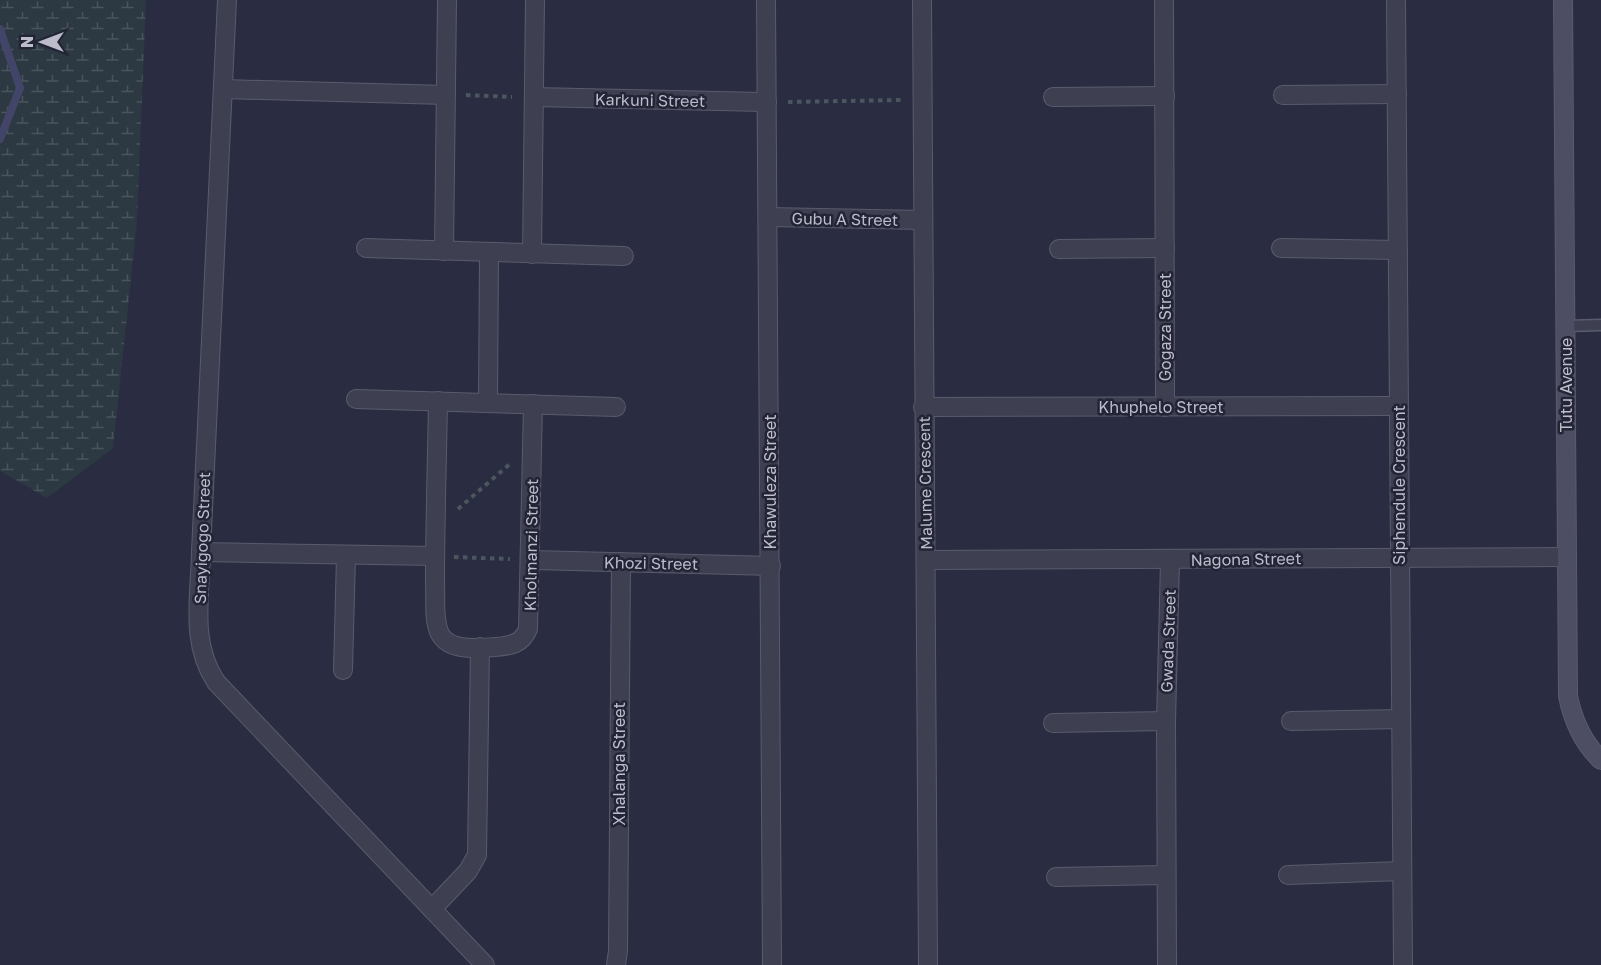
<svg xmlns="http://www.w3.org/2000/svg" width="1601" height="965" viewBox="0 0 1601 965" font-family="'Golos Text',sans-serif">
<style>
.wetland{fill:url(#wetland-marsh)}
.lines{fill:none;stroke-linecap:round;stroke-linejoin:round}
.stream{stroke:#424568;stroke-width:8}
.lane-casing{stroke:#5a5b6c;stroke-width:13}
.street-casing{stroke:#5a5b6c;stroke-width:20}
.secondary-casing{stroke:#5a5b6c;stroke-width:20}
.path{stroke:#4b565f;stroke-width:4;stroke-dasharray:4.5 4.5;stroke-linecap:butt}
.lane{stroke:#3e4051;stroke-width:10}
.street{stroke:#3e4051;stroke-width:18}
.secondary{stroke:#4d4e64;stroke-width:18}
.labels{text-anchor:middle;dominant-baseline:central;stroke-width:5;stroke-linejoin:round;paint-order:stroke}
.street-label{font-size:16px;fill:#bcbccb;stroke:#232537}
</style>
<defs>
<pattern id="wetland-marsh" width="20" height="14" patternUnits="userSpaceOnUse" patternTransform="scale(1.5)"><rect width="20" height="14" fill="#2c3942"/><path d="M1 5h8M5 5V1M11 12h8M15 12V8" fill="none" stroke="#49545c"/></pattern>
</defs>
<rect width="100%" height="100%" fill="#2a2d41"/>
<!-- wetland -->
<polygon class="wetland" points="0,0 146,0 137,221 113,448 47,498 0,471"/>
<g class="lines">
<!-- stream -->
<polyline class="stream" points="0,29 20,88 0,139"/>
<defs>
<polyline id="lane" points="1566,326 1601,325"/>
<g id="street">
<path d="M227,0L201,552C200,599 190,642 216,682L485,965"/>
<polyline points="766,0 772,965"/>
<polyline points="922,0 928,965"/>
<polyline points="1164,0 1165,407"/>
<polyline points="1396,0 1403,965"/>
<polyline points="223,89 446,95"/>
<polyline points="1283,95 1397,94"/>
<polyline points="534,97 767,102"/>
<polyline points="1053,97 1165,96"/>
<polyline points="768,217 923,220"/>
<polyline points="366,248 624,256"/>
<polyline points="1281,248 1398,250"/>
<polyline points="1059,249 1165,248"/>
<polyline points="444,251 447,0"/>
<polyline points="532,254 535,0"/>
<polyline points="356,399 616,407"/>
<path d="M438,401C437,462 435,523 435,584C436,599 433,620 440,634C450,652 478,648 495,647C510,646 522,644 528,629L533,404"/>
<polyline points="488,403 489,253"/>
<polyline points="923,407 1398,406"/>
<polyline points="201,552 435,556"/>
<polyline points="532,560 771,566"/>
<path d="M926,560C1139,561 1353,556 1566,557"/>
<polyline points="343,670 346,556"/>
<polyline points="1291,721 1401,719"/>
<polyline points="1053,723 1166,721"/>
<polyline points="1288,875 1402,871"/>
<polyline points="1056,877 1166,875"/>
<polyline points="432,909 468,871 477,855 480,647"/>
<polyline points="616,965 618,951 621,562"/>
<polyline points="1167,965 1166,721 1170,561"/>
</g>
<path id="secondary" d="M1563,0L1568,696C1573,721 1582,742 1601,760"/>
</defs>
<!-- lane casing -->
<use href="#lane" class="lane-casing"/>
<!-- street casing -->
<use href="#street" class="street-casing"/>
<!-- secondary casing -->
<use href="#secondary" class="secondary-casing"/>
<!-- path -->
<g class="path">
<polyline points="466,95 512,97"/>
<polyline points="788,102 901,100"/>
<polyline points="458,509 511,463"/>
<polyline points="454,557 510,559"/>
</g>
<!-- lane -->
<use href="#lane" class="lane"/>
<!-- street -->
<use href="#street" class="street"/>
<!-- secondary -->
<use href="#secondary" class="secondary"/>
</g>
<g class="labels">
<!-- street labels -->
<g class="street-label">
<text transform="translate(650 100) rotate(1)">Karkuni Street</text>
<text transform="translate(845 219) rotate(1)">Gubu A Street</text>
<text transform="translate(1165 327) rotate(-90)">Gogaza Street</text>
<text transform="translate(1566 385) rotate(-90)">Tutu Avenue</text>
<text x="1161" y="407">Khuphelo Street</text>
<text transform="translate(770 482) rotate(-90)">Khawuleza Street</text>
<text transform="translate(925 483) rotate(-91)">Malume Crescent</text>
<text transform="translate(1399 485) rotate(-90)">Siphendule Crescent</text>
<text transform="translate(202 538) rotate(-88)">Snayigogo Street</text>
<text transform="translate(531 545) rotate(-89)">Kholmanzi Street</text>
<text transform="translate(1246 559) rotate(-1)">Nagona Street</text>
<text transform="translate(651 563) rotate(1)">Khozi Street</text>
<text transform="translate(1168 641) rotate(-88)">Gwada Street</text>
<text transform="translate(619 764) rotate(-90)">Xhalanga Street</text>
</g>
</g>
<!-- north arrow -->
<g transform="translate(42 42) rotate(270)" stroke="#232537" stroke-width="4.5" paint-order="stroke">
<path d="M0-4.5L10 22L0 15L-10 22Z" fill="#bcbccb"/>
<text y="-9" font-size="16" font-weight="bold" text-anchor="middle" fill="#bcbccb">N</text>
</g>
</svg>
